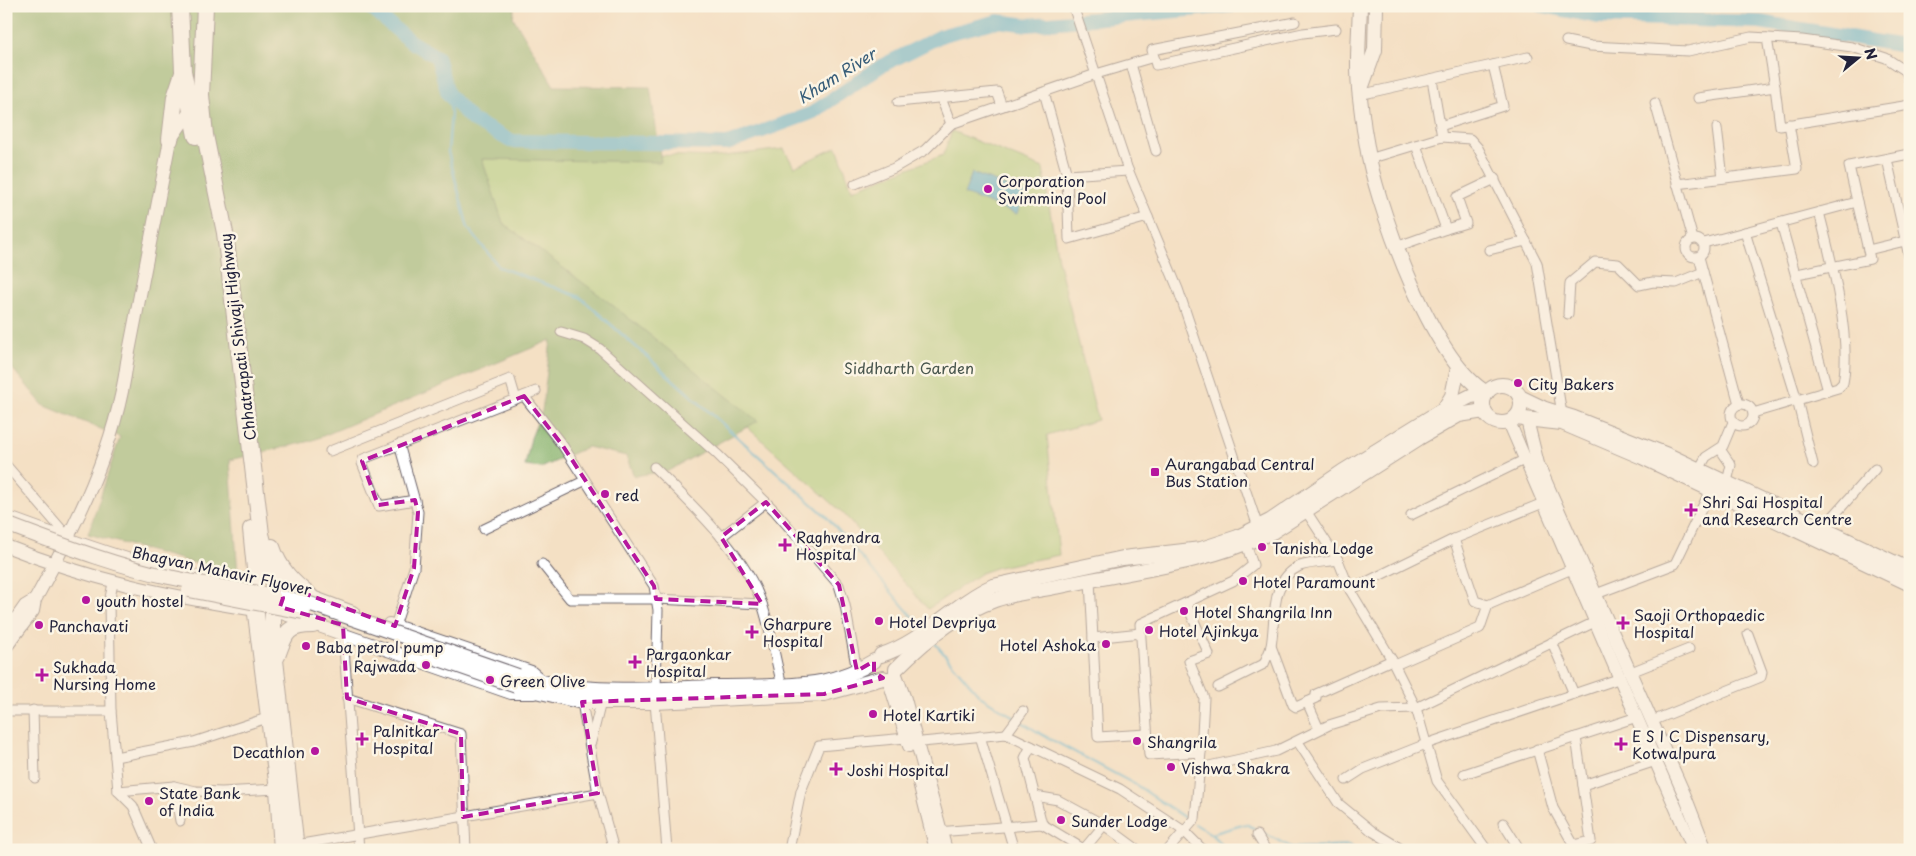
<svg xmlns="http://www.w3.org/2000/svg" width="1916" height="856" viewBox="0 0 1916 856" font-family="'Playpen Sans',sans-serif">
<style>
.green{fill:#a4ce7a;stroke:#63785a}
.forest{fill:#83b16a;stroke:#526a52}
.water{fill:#55b2d3;stroke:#3c6a87}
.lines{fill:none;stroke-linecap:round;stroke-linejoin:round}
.stream{stroke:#55b2d3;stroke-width:2.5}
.river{stroke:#55b2d3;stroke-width:14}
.street-casing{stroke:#6c646b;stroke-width:11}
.secondary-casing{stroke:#6c646b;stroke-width:14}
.primary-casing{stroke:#6c646b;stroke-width:16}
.highway-casing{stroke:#6c646b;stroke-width:18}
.street{stroke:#fff;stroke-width:9}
.secondary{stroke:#fff;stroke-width:12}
.primary{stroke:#fff;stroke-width:14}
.highway{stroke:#fff;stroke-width:16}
.primary-bridge-casing{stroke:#6c646b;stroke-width:16;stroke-linecap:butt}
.primary-bridge{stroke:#fff;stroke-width:14}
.marked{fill:none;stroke:#b5179e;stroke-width:4;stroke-dasharray:10 6;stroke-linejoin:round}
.poi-dot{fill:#b5179e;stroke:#fcf5e5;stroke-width:2}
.labels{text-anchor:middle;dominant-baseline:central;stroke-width:5;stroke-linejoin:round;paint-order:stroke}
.poi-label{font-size:15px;fill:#22223b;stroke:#fcf5e5;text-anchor:start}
.street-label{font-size:15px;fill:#22223b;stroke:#fcf5e5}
.park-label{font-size:15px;fill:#49564e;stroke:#fcf5e5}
.water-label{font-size:16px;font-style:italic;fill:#365c78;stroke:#fcf5e5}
</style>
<rect width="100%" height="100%" fill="#fcf5e5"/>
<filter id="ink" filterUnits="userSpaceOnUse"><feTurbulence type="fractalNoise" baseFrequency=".02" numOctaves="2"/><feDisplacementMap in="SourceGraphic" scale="10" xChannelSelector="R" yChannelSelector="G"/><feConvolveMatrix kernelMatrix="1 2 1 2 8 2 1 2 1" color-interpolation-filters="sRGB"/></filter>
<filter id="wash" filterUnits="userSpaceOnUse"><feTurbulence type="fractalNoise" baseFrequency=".0096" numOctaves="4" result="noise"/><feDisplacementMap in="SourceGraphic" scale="20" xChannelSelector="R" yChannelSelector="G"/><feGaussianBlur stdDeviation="1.12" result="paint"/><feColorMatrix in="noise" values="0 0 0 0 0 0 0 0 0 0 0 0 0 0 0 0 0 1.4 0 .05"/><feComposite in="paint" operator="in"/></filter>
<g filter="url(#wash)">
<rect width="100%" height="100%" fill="#f4e0c4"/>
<!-- green -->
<polygon class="green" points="952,131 1043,168 1058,260 1098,420 1047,435 1059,555 998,567 981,573 928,609 843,513 678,365 491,230 465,144 560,152 717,157 784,149 794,167 837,147 852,190 943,155"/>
<!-- forest -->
<polygon class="forest" points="6,6 515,6 513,17 554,86 650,87 661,162 482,159 503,223 606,300 758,421 668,471 634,476 626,456 587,447 541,468 525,466 531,438 542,411 551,340 311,441 230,460 238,575 88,534 120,437 43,405 6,361"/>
<!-- water -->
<polygon class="water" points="972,173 1025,193 1017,214 964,194"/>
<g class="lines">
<!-- stream -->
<g class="stream">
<polyline points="448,94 451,113 448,152 468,228 499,267 580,297 826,516 923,629"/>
<polyline points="933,641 980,696 1041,734 1136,785 1190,821"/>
<polyline points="1195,824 1211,834 1246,824 1293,848 1349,845 1356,850"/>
<polyline points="1211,834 1227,850"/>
</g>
<!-- river -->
<g class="river">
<polyline points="368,6 411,42 437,57 448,94 472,120 511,141 727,144 812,113 881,66 943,35 998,21 1028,25 1231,6"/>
<polyline points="1542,6 1598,17 1760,22 1910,47"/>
</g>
</g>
</g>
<g filter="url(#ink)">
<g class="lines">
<defs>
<g id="street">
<polyline points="1073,6 1127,167 1178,289 1258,527"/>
<polyline points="1295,22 1152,50 1156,65 1303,33 1336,29"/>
<polyline points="1767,38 1775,87"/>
<polyline points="1566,41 1591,46 1688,51 1751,37 1802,40 1852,47 1886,58 1906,71 1910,83"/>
<polyline points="1131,64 1156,151"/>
<polyline points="1432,79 1442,137 1470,139 1478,148 1537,263 1562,414"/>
<polyline points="1044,92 1067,175 1128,171"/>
<polyline points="1359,95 1528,57"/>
<polyline points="941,98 951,124"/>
<polyline points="1698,98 1775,87 1780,126 1910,105"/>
<polyline points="898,102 997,92 1002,106"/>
<polyline points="1655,103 1693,239"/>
<polyline points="1440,126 1503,106 1493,65"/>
<polyline points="1717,128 1723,178"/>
<polyline points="1369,159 1442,137"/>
<polyline points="1887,159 1910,261"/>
<polyline points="1067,175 1069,239 1148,217"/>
<polyline points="855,184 894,168 925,150 951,124 1096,74 1154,57"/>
<polyline points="1677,184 1797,169 1789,124"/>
<polyline points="1781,223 1828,391"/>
<polyline points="1446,229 1466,223 1457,197 1495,179"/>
<polyline points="1745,232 1797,400 1813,464"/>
<circle cx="1695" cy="248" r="9"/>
<polyline points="1704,243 1857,202"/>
<polyline points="1396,247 1446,229 1416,145"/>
<polyline points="1489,250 1526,241"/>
<polyline points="1868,250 1905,241"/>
<polyline points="1699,257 1739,404"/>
<polyline points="1797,274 1870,259 1849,166 1909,154"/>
<polyline points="1568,314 1570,283 1595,262 1618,264 1639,285 1653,282 1676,283 1703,272"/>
<polyline points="561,332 584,339 600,349 717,454 774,510 839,585 845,605 857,671"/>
<polyline points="524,396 563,446 654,586 658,610 656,689"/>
<circle cx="1742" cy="415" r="11"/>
<path d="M1753,413L1838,388L1843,383C1852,336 1831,259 1819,212"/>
<polyline points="1720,449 1731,465 1726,486"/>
<polyline points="330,451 510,379 516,399"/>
<polyline points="6,465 68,537"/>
<path d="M654,467C691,504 745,553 762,604C771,630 775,659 782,685"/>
<polyline points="1697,473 1706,457 1723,446 1733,422"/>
<polyline points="415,500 379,506 362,463 363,459 536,391"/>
<polyline points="1306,511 1338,560 1350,590 1392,660 1416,708 1437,781 1487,850"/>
<polyline points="1411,515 1526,459"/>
<polyline points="1823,528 1875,469"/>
<polyline points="484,529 584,481"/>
<polyline points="721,537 766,502"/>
<polyline points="1454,539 1475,601 1488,605 1574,568"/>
<polyline points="542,564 570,599 656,599 762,604"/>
<polyline points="1090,580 1098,737 1147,734"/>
<polyline points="113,583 109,603 111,711 118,791 174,786 196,791 222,792 278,789"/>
<polyline points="1350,590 1454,539 1548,501"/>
<polyline points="1596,594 1675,564 1710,491"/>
<polyline points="1186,603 1209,654 1189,661 1204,698 1201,752"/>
<polyline points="395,626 414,568 418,512 399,444"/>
<polyline points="343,635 359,850"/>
<polyline points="1093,638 1141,633"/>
<polyline points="1552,642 1574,694"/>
<polyline points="1271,646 1293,705 1296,707 1316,698 1316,694 1392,660"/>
<polyline points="1395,665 1480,628 1488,605"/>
<polyline points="1631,672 1689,649"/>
<path d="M1218,687L1264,664C1266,658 1270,652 1271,646C1276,620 1269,580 1300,566C1311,562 1327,562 1338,560"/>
<polyline points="347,698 461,734 466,850"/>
<polyline points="582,702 598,793 614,850"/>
<polyline points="655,702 667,850"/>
<polyline points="1307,702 1319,729"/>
<polyline points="33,710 35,778"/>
<polyline points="6,711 111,711"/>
<polyline points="1652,721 1761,677 1762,672 1748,634"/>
<polyline points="1006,734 1023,711"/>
<polyline points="980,736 1014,850"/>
<polyline points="591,742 601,702"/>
<polyline points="1298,742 1339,804 1372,831 1403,850"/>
<polyline points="911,743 1006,734 1120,789 1184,831 1203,850"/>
<polyline points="1031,746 1025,758 1042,824"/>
<polyline points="1537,749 1553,808 1576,849"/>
<polyline points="115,757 194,742 270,717"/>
<polyline points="1200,768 1276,751 1329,725 1381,709 1416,708 1599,620"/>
<polyline points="1464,774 1637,717"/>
<polyline points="1346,780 1363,769 1426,744 1621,678"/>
<polyline points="1583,785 1656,761"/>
<polyline points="174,786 180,821"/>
<polyline points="118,791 133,806 152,850"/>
<polyline points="1035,796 1058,800 1104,825 1138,850"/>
<polyline points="1503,823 1520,850"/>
<polyline points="937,832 1042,824 1085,850"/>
<polyline points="1257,835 1266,850"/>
<polyline points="296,845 598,793"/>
<polyline points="1574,845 1591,841 1576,737"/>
<polyline points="1084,849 1104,825"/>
<polyline points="789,850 801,791 819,746 906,738"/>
<polyline points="1168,850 1195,819 1201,752 1149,755 1140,624 1233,581 1253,565 1246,544"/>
</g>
<g id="secondary">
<polyline points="1527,420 1538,464 1685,796 1706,850"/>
<polyline points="1509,422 1694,850"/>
<path d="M6,517C84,545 167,578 250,584"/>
<path d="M6,546C89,579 162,595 250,609"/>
<polyline points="278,584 353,612"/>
<polyline points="276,611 511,693 534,693"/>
<polyline points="389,624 531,672 544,683"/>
<polyline points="6,633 25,606 35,600"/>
<path d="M6,647L33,611L35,600C76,525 116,447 127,362L170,140L193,107"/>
<polyline points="895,672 905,699 946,850"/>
<polyline points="888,678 909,746"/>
<polyline points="919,782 936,850"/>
</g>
<g id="primary">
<path d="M1360,6C1359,36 1356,68 1360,98C1362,118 1365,138 1369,158C1382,218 1433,362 1487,393"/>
<polyline points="1362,86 1375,50 1376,6"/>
<circle cx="1502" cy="404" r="19"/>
<polyline points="1520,397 1545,409 1574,418 1670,456 1910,570"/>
<polyline points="1444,409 1452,396 1458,368"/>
<polyline points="1515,418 1562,423 1642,457 1910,584"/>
<path d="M881,655C923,642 953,604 993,586L1123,558L1201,549L1238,537L1270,521L1342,472L1439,412L1471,396L1485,394"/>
<path d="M896,669C923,642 958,613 995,600C1014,593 1035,591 1055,587C1130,571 1202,565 1272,532L1419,438L1459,415L1484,411"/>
<path d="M518,676C582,696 648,689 714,687C749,686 786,688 821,682C840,678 858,671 874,661"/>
<polyline points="516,686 582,702 655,702 824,694 883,678"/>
</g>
<g id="highway">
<polyline points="180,6 183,71 196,136"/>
<polyline points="205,6 201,95 205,135 225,233 261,534 273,580"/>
<polyline points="170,140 175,97 183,73"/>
<polyline points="251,529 256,579"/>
<path d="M272,547C279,569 293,583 310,596"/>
<polyline points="256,614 278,789 282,850"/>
<polyline points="273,614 273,642 296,850"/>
<path d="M277,656C285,633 287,625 313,625"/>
</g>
</defs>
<!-- street casing -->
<use href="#street" class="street-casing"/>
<!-- secondary casing -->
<use href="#secondary" class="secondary-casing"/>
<!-- primary casing -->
<use href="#primary" class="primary-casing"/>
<!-- highway casing -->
<use href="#highway" class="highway-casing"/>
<!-- street -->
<use href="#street" class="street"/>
<!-- secondary -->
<use href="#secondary" class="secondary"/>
<!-- primary -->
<use href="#primary" class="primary"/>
<!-- highway -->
<use href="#highway" class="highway"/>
<defs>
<g id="primary-bridge">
<path d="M6,524C60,544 113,565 169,577C216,587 264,592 311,604L518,676"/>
<polyline points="189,590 303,612"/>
<polyline points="430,656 516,686"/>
</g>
</defs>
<!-- primary-bridge casing -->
<use href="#primary-bridge" class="primary-bridge-casing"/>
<!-- primary-bridge -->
<use href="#primary-bridge" class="primary-bridge"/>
</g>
</g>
<!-- marked area -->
<path d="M0 0H1916V856H0ZM524,396L563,446L654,586L656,599L762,604L721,537L766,502L839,585L857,671L874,661V672L883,678L824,694L582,702L598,793L463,817L461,734L347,698L343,625L280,607L283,598L278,584L395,626L414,568L418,512L415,500L378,505L362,461Z" fill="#f4e0c4" fill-opacity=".55" fill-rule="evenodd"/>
<path class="marked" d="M524,396L563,446L654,586L656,599L762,604L721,537L766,502L839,585L857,671L874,661V672L883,678L824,694L582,702L598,793L463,817L461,734L347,698L343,625L280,607L283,598L278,584L395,626L414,568L418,512L415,500L378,505L362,461Z"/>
<!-- markers -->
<g class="poi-dot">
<circle cx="988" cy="189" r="5"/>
<circle cx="1518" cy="383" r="5"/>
<rect x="1150" y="467" width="10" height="10" rx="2.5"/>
<circle cx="605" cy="494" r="5"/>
<path d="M1688.5 502.5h5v5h5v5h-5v5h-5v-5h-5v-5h5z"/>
<path d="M782.5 537.5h5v5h5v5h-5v5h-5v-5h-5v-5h5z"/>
<circle cx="1262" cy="547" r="5"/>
<circle cx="1243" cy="581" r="5"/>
<circle cx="86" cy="600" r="5"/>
<circle cx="1184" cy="611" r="5"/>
<circle cx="879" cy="621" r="5"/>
<path d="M1620.5 615.5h5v5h5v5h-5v5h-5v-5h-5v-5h5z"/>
<circle cx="39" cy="625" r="5"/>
<circle cx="1149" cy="630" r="5"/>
<path d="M749.5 624.5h5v5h5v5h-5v5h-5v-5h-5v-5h5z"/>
<circle cx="1106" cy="644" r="5"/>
<circle cx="306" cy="646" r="5"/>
<path d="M632.5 654.5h5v5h5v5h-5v5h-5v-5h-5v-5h5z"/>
<circle cx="426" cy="665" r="5"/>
<path d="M39.5 667.5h5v5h5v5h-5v5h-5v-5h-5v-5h5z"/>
<circle cx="490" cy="680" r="5"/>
<circle cx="873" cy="714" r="5"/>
<path d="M359.5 731.5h5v5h5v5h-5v5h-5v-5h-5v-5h5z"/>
<circle cx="1137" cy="741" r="5"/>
<path d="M1618.5 736.5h5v5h5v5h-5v5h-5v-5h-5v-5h5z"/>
<circle cx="315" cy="751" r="5"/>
<circle cx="1171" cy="767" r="5"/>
<path d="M833.5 761.5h5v5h5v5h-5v5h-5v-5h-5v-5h5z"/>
<circle cx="149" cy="801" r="5"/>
<circle cx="1061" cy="820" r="5"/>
</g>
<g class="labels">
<!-- poi labels -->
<g class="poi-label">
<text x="998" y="180">Corporation<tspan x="998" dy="17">Swimming Pool</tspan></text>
<text x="1528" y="383">City Bakers</text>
<text x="1165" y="463">Aurangabad Central<tspan x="1165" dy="17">Bus Station</tspan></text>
<text x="615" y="494">red</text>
<text x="1702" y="501">Shri Sai Hospital<tspan x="1702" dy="17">and Research Centre</tspan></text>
<text x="796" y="536">Raghvendra<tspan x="796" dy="17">Hospital</tspan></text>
<text x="1272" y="547">Tanisha Lodge</text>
<text x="1253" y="581">Hotel Paramount</text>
<text x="96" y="600">youth hostel</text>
<text x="1194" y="611">Hotel Shangrila Inn</text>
<text x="1634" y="614">Saoji Orthopaedic<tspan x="1634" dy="17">Hospital</tspan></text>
<text x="889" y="621">Hotel Devpriya</text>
<text x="763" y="623">Gharpure<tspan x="763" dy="17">Hospital</tspan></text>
<text x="49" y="625">Panchavati</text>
<text x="1159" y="630">Hotel Ajinkya</text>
<text x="1096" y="644" text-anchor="end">Hotel Ashoka</text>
<text x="316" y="646">Baba petrol pump</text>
<text x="646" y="653">Pargaonkar<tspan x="646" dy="17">Hospital</tspan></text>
<text x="416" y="665" text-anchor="end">Rajwada</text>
<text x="53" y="666">Sukhada<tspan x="53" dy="17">Nursing Home</tspan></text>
<text x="500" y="680">Green Olive</text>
<text x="883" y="714">Hotel Kartiki</text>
<text x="373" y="730">Palnitkar<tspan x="373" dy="17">Hospital</tspan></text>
<text x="1632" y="735">E S I C Dispensary,<tspan x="1632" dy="17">Kotwalpura</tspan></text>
<text x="1147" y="741">Shangrila</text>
<text x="305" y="751" text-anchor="end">Decathlon</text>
<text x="1181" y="767">Vishwa Shakra</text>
<text x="847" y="769">Joshi Hospital</text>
<text x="159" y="792">State Bank<tspan x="159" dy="17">of India</tspan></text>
<text x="1071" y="820">Sunder Lodge</text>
</g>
<!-- street labels -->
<g class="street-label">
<text transform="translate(237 337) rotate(-97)">Chhatrapati Shivaji Highway</text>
<text transform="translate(222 570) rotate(12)">Bhagvan Mahavir Flyover</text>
</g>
<!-- park labels -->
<g class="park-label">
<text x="909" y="367">Siddharth Garden</text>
</g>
<!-- water labels -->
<g class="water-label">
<text transform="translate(836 75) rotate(-32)">Kham River</text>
</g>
</g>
<!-- margin -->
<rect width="1916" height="856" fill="none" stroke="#fcf5e5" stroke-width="25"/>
<!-- north arrow -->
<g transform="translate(1858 58) rotate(72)" stroke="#fcf5e5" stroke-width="4" paint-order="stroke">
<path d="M0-4L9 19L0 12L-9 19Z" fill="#22223b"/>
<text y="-8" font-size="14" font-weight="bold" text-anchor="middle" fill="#22223b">N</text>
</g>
</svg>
